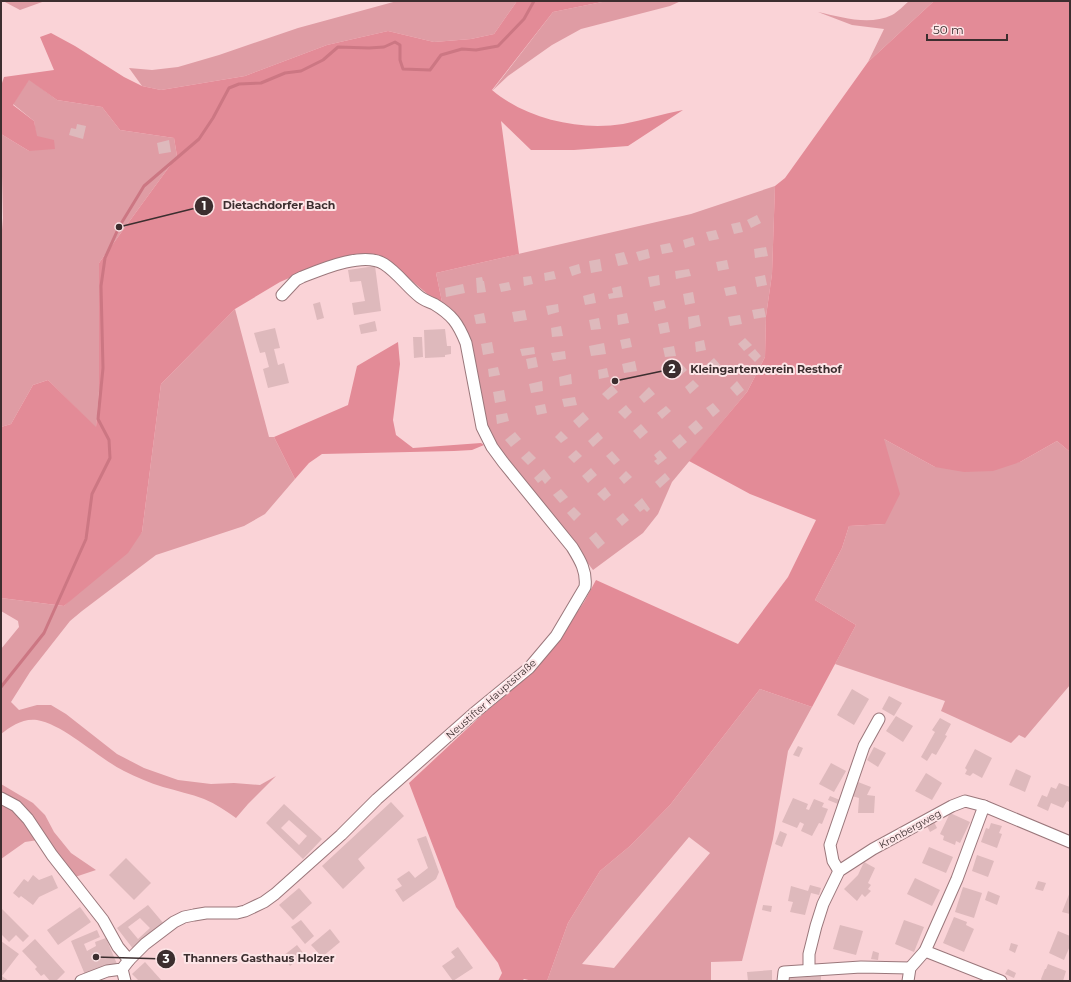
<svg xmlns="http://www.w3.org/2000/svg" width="1071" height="982" viewBox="0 0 1071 982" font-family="Montserrat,sans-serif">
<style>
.green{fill:#df9ca4;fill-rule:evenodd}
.forest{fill:#e38b97}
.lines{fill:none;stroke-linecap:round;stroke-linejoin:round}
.stream{stroke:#cc7783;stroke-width:3}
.building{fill:#deb9bc;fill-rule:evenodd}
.minor-casing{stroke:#9a777b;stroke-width:13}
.minor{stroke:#fff;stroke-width:11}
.labels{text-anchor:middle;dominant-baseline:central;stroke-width:4;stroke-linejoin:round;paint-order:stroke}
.street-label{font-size:10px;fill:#3c2e2f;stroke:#fde5e7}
.leader{fill:none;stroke:#3c2e2f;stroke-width:1.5}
.callout-dot{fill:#3c2e2f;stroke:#fde5e7;stroke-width:1.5}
.mark-label{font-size:12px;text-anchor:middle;font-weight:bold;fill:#fff}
.callout-label{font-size:11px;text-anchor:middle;font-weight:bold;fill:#3c2e2f;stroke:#fde5e7;stroke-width:4;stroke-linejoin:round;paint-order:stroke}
</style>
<rect width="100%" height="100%" fill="#fad3d7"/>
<!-- green -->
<g class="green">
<polygon points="3,1 45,1 20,10"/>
<polygon points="397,1 517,1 494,34 471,39 434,42 388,31 327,45 245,76 161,90 142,86 129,68 152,70 178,67 219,55 298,28"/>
<polygon points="607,1 681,1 670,6 581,29 552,45 508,76 492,91 553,12"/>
<path d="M909,1H934L868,62L884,29L852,25L818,12C841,17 869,26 892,15C898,12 904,5 909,1Z"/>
<polygon points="29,79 57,100 102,107 120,130 174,138 177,156 99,263 99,391 96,428 48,380 33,385 11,424 1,427 1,242 3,218 1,134 29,151 36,136 34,121 13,104"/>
<polygon points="775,186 772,274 766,316 765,357 747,392 672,482 658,514 643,533 593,570 557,523 503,459 486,428 467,336 458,317 442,302 436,273 691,214"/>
<path d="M235,309L269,437H274L295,479L265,514L244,526L156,555L82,611L70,621L30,672L11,702L19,710L37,705H51L66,714L117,754L144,768L178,780L211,784L234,783L260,785L276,776L248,804L236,818C226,811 216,804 204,799C191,794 177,791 163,787C150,783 136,777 124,771C98,758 63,724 37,720C23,718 11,726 1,734V649L19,627L18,621L1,611V598L64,606L142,532L161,384Z"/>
<polygon points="884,439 935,467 1020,462 1057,441 1070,452 1070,685 1025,738 1019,735 1011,743 941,711 945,701 835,664 856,625 815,600 842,548 849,526 885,524"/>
<path d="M760,689L812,707L788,751L773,839L742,961L711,962V981H547L568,923L600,871L630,846L670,805ZM689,837L710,853L614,968L582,964Z"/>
<polygon points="1,784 33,803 45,815 54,832 71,853 96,870 75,877 1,794"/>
<polygon points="1,801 20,814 38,840 25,842 1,859"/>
</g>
<!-- forest -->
<g class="forest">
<path d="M517,1H607L553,12L492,90C526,119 579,131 623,124C643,120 663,114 683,110L628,146L574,150H531L501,121L519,254L436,273L442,302L432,298L391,263L379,256L367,254L312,268L280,282L235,309L161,384L142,532L128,553L64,606L1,598V427L11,424L33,385L48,380L96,427L99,391V263L177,156L174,138L120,130L102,107L57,100L29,80L13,105L34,121L37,136L54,140L55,149L29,151L1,134V86L4,77L54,70L40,37L51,33L75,46L124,77L142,86L161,90L245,76L327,45L388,31L434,42L471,39L494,34Z"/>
<polygon points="934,1 1070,1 1070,452 1057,441 1020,462 993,471 964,472 935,467 884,439 900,494 885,524 849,526 842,548 815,600 856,625 812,707 760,689 670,805 630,846 600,871 568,923 547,981 533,981 524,979 522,981 498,981 502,973 498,963 456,907 409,783 484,713 519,684 569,624 584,602 596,580 738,644 788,577 816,520 750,494 689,461 747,392 765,357 766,316 772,274 775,186 785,178 868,62"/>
<polygon points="398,342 400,364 393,420 396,435 413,448 481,443 484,445 472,450 454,451 322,454 309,463 295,479 274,437 348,405 357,366"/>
</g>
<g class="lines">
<!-- stream -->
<polyline class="stream" points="1,687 44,633 86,539 92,494 110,458 109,440 98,419 103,368 101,286 105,258 119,227 144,186 199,139 213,118 229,88 239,84 261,83 285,73 301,71 323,60 338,47 369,48 384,47 395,42 400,45 400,60 403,69 430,70 441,55 462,49 476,50 498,46 524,19 534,1"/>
</g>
<!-- building -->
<g class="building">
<polygon points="77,124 86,126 83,139 69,135 71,128 76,129"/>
<polygon points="169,140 171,152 159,154 157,143"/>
<polygon points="757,215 761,223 751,228 747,220"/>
<polygon points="740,222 743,232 734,234 731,224"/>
<polygon points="716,230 719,239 709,241 706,232"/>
<polygon points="693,237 695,245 685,248 683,240"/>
<polygon points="670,243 673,252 662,254 660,245"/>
<polygon points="766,247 768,256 755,258 754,249"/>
<polygon points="648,249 650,258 639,261 636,252"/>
<polygon points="624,252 628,264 618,266 615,254"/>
<polygon points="600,259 602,271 591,273 589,261"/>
<polygon points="727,260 729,269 718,271 716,262"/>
<polygon points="579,264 581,273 572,276 569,267"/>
<polygon points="375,266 381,311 354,315 352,303 365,301 361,281 350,282 348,270"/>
<polygon points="689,269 691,276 676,279 675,271"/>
<polygon points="554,271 556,279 545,281 544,273"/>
<polygon points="659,275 660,285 650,287 648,277"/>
<polygon points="765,275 767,285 757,287 755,277"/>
<polygon points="531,276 533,284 524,286 523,277"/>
<polygon points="482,277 483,281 484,281 486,292 477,293 476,278"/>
<polygon points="509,282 511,290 501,292 499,284"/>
<polygon points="463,284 465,293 446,297 445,288"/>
<polygon points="621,286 623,297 609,299 608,294 613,293 612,288"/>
<polygon points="735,286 737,294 726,296 724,288"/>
<polygon points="693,292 695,303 685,305 683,294"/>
<polygon points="594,293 596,303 585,305 583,296"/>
<polygon points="664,300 666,308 655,311 653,302"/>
<polygon points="320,302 324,318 317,320 313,304"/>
<polygon points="558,304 559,312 548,315 546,306"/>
<polygon points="764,308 766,317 754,319 752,310"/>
<polygon points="525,310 527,320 514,322 512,312"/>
<polygon points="484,313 486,323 476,324 474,315"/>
<polygon points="627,313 629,323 618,325 617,315"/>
<polygon points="699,315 701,326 689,329 688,317"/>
<polygon points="740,315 742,324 730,326 728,317"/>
<polygon points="599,318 601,329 591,330 589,320"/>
<polygon points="375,321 377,331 361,334 359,325"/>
<polygon points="668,322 670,332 660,334 658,324"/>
<polygon points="561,326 563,336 552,337 551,328"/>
<polygon points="275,328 280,348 274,349 278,365 284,363 289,383 268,388 263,369 269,367 265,352 260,353 254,333"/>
<polygon points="445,329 447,346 451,346 451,354 445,355 445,357 425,358 424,330"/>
<polygon points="413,337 422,337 423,357 414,358"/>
<polygon points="630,338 632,347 622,349 620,340"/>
<polygon points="745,338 752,345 744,351 738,344"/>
<polygon points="704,340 706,350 696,352 695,342"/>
<polygon points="492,342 494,353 483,355 481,344"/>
<polygon points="604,343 606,354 591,356 589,346"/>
<polygon points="674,346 676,356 665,357 663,348"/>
<polygon points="534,347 535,354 522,356 520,349"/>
<polygon points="755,349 761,356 755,362 748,355"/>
<polygon points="565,351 566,359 553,361 551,353"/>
<polygon points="536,357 538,367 528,369 526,359"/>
<polygon points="714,358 723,368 714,376 705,366"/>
<polygon points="635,361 637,371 624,373 622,364"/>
<polygon points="680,362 687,370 679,377 672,369"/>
<polygon points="498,367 500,375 489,377 488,369"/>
<polygon points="607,368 609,377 599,379 598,370"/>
<polygon points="571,374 572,384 560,386 559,377"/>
<polygon points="693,380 699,386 690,394 685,387"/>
<polygon points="542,381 543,391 531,393 529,384"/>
<polygon points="737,381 744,390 737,396 730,388"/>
<polygon points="612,385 618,392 608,400 602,394"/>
<polygon points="649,387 655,394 644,403 639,397"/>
<polygon points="504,390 506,401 495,403 493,392"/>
<polygon points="575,397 577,405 564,407 562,399"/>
<polygon points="713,403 720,411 713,417 706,408"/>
<polygon points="545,404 547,413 537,415 535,406"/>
<polygon points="626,405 632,412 625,419 618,412"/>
<polygon points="666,406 671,411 662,419 657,413"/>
<polygon points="583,412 589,419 579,428 573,421"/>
<polygon points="507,413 509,421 497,424 496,415"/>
<polygon points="696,420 703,428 695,435 688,427"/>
<polygon points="641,424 648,432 640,439 633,431"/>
<polygon points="561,431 568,438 561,443 555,437"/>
<polygon points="515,432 521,439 511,447 505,440"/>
<polygon points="598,432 603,438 593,447 588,441"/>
<polygon points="680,434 687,442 679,449 672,441"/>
<polygon points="576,450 582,456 574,463 568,457"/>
<polygon points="660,450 667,458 658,465 654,461 657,459 654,455"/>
<polygon points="529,451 536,458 528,465 521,458"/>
<polygon points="612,451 620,460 614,465 606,456"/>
<polygon points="591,468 597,475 588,483 582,476"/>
<polygon points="544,469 551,478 545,484 542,480 538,483 534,478"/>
<polygon points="626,471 632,477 624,484 619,478"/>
<polygon points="665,473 670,479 660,488 655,482"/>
<polygon points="605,487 611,495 604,501 597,494"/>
<polygon points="561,489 568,497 560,503 553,495"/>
<polygon points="642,498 650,509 647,512 644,509 640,512 634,505"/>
<polygon points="574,507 581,514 574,521 567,513"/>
<polygon points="623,513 629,520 622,526 616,519"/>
<polygon points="596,532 605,543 598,549 589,538"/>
<polygon points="852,689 869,699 854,725 837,715"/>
<polygon points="889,696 902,703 894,716 882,709"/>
<polygon points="896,716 913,726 903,742 886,731"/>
<polygon points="940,718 951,724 945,735 947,736 936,755 932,753 927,761 921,757 935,732 932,730"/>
<polygon points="798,746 803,748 799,757 793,755"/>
<polygon points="874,747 886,753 878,767 867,760"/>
<polygon points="975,749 992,758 982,778 973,773 970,776 965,774 967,770 965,768"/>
<polygon points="831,763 846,771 834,792 819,784"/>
<polygon points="1016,769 1031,776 1025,792 1009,785"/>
<polygon points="926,773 942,783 932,800 915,791"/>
<polygon points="858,782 871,787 867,795 875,796 874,813 858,813 859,798 852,796"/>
<polygon points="1059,783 1070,787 1070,800 1069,802 1067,801 1063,808 1051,803 1048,811 1037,806 1042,795 1047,797 1051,787 1056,789"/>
<polygon points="830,796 840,800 838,804 828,800"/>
<polygon points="793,798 808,804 806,809 809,810 814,799 824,803 822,807 828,809 822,824 819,823 812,836 801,831 804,824 800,822 797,828 782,822"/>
<polygon points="391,802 404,816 358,859 365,868 343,889 322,866"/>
<path d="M284,804L322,839L303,859L266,823ZM289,820L307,836L299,845L281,828Z"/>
<polygon points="950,813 970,822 960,843 956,841 955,845 943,840 944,836 940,834"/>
<polygon points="934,822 937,828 930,832 927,826"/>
<polygon points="991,823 1002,826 999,833 1002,834 997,848 981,842 986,828 989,829"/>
<polygon points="780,831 787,834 782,847 775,844"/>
<polygon points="426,836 439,872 436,879 403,902 395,890 402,886 397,879 409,871 415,878 428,868 417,839"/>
<polygon points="929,847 953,857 946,873 922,863"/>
<polygon points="977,855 994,861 988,877 972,871"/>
<polygon points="126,858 151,883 134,900 109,875"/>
<polygon points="864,862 875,868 868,883 871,885 868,889 871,891 865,897 862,894 857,901 844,889 858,875"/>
<polygon points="33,875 39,880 52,875 58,888 39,897 33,905 21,896 19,898 13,893 24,879 28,882"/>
<polygon points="915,878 940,890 932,906 907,894"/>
<polygon points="1038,881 1046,883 1043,891 1035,889"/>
<polygon points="810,885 821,888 819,895 811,893 805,915 790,912 793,902 788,901 791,886 808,891"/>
<polygon points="963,887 982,893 974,918 955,912"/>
<polygon points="299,888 312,903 293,920 279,905"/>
<polygon points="988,891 1000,896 997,905 985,900"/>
<polygon points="1070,892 1070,914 1062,912"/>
<path d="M148,905L164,924L134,950L117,928ZM140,918L150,928L138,939L128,927Z"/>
<polygon points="763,905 772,906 771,912 762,910"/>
<polygon points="80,907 91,922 58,945 47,930"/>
<polygon points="1,908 29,936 23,942 16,935 9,942 1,934"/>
<polygon points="954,917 967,922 966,925 974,929 964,952 943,943"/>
<polygon points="301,920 314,936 305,944 291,927"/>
<polygon points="904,920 924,927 914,952 895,944"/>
<polygon points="840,925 863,931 856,955 833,949"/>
<polygon points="330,929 340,942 322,957 311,945"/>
<polygon points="97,930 100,937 84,944 87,951 96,946 95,942 106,938 117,964 86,977 71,941"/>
<polygon points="1058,931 1070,936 1070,946 1064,960 1049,953"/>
<polygon points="35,939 65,972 56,981 50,981 44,974 41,976 35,969 37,967 22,951"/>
<polygon points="1,941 19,954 2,976 9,981 1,981"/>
<polygon points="1011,943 1018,945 1015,953 1009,950"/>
<polygon points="297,945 308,959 302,964 298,960 290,966 283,956"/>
<polygon points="458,947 473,968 453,981 442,966 455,957 451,952"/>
<polygon points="873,951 879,953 878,960 871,959"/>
<polygon points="145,962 162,981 139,981 132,974"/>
<polygon points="1048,964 1066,971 1063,981 1042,981 1041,979 1045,969 1046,969"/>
<polygon points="1008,969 1016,973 1014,978 1005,974"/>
<polygon points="772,970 772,981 748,981 747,972"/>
<polygon points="821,976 821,981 790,981 790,978"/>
</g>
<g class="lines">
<defs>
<g id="minor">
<polyline points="1,798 16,806 28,819 52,855 103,920 118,947 129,960"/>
<polyline points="839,871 833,861 830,845 864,746 879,719"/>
<polyline points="925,951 1001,981"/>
<polyline points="122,969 125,981"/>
<polyline points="809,970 809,954 816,926 823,904 839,871 873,849 952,806 965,801 984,806"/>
<path d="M81,981L107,971L122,969L129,960L145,944L174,922L184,917L194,915L206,913H237L245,911L264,902L275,894L341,835L377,799L473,714L529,668L556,636L585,587C587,571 580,560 572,547L503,462L492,447L482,427L466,343C458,323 452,315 434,304C429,302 424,300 420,297C407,287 398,273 384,264C364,251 322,269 302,277L296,280L282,295"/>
<polyline points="783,981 784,972 861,967 910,968"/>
<polyline points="908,981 910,968 925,951 957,879 984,806 1070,842"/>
</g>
</defs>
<!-- minor casing -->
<use href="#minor" class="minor-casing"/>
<!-- minor -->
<use href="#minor" class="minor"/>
</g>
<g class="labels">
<!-- street labels -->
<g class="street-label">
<text transform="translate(491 699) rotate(-41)">Neustifter Hauptstraße</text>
<text transform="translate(910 829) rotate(-29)">Kronbergweg</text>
</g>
</g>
<!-- callouts -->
<path class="leader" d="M119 227L204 206M615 381L672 369M96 957L166 959"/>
<g class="callout-dot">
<circle cx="119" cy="227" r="4"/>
<circle cx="615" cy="381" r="4"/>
<circle cx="96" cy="957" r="4"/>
<circle cx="204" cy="206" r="10"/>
<circle cx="672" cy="369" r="10"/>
<circle cx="166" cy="959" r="10"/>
</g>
<g class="mark-label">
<text x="204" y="210">1</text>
<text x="672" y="373">2</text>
<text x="166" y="963">3</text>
</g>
<g class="callout-label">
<text x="279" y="209">Dietachdorfer Bach</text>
<text x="766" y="373">Kleingartenverein Resthof</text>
<text x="259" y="962">Thanners Gasthaus Holzer</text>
</g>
<!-- border -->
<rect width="1071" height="982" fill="none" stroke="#3c2e2f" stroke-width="4"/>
<!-- scale -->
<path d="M927 34v6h80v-6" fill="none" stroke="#3c2e2f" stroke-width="2"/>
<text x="933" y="34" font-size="12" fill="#3c2e2f" stroke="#fde5e7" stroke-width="3" paint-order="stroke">50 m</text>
</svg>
